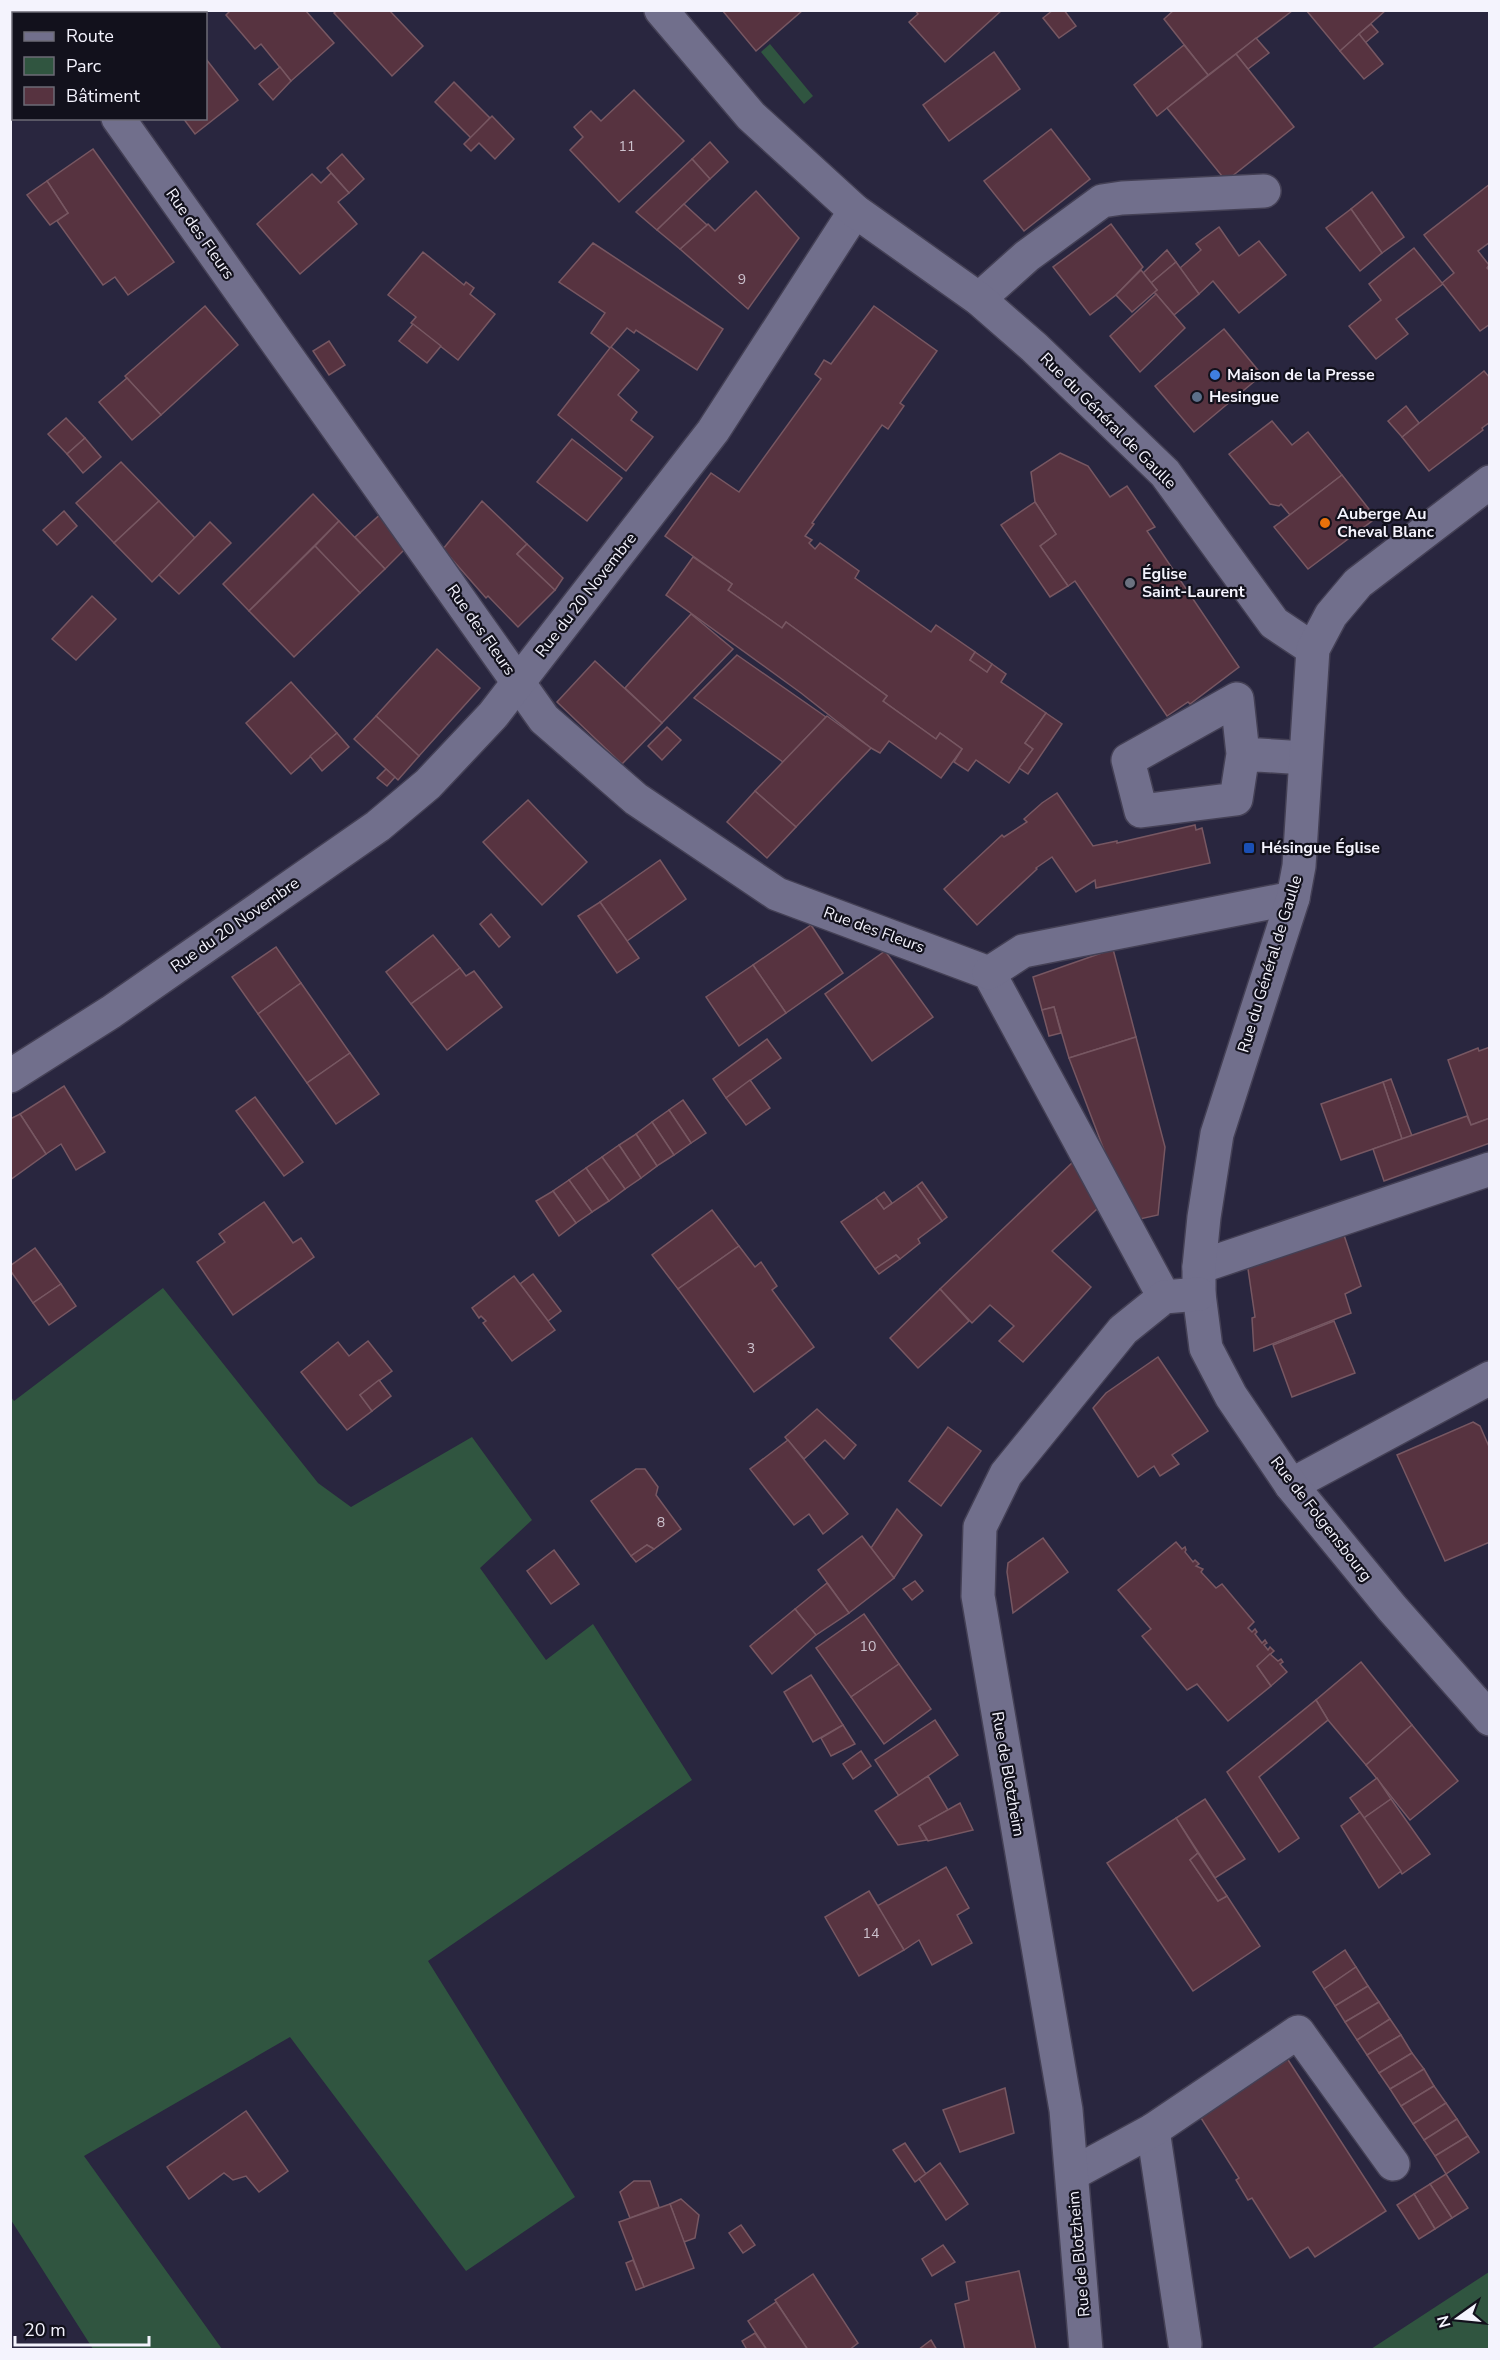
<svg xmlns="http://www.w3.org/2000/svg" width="1500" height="2360" viewBox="0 0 1500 2360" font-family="'Nunito Sans',sans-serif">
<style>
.green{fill:#305540}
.building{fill:#573340;stroke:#775762;stroke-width:1.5}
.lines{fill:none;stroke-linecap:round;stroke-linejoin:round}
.street-casing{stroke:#444055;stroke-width:36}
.secondary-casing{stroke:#444055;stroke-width:36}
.street{stroke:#716f8c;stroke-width:33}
.secondary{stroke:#716f8c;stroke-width:33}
.shop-dot{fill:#3f7fe0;stroke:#12111c;stroke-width:2}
.service-dot{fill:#5c6f8a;stroke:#12111c;stroke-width:2}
.food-dot{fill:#e8710a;stroke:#12111c;stroke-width:2}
.worship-dot{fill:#6b7280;stroke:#12111c;stroke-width:2}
.transit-dot{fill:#1a4fb4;stroke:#12111c;stroke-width:2}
.labels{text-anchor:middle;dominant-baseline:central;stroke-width:4.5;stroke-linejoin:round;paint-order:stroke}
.number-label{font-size:14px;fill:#cdc3ce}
.street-label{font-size:16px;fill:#f4f3fd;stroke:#12111c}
.poi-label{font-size:16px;font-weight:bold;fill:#f4f3fd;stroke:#12111c;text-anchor:start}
</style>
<rect width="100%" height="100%" fill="#29263f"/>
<!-- green -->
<g class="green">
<polygon points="770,44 813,96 804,104 761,52"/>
<polygon points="163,1288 318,1483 351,1507 472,1437 532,1520 480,1568 546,1660 593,1624 692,1780 428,1961 575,2197 466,2271 290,2037 84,2156 222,2349 93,2349 11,2220 11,1397 14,1401"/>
<polygon points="1489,2272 1489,2349 1371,2349"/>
</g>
<!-- building -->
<g class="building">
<polygon points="231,10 305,10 334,43 291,81 261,44 255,49 226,15"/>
<polygon points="337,10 389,10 423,46 392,76 334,13"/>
<polygon points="722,10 803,10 756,51"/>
<polygon points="915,10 1002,10 945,62 909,22 918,14"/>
<polygon points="1053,10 1064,10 1076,26 1059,38 1043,18"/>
<polygon points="1174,10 1292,10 1292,11 1208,75 1164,19"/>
<polygon points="1306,10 1386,10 1340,51"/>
<polygon points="1371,24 1378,32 1365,43 1359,34"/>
<polygon points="1359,34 1383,64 1364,79 1340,51"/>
<polygon points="1256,38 1269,53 1248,69 1236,54"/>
<polygon points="1184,45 1208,75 1157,116 1134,85"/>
<polygon points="994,52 1020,89 949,141 923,105"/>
<polygon points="1236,54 1294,127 1226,181 1167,108"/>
<polygon points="206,59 238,100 195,134 183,118 206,118"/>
<polygon points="280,67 291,81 273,100 259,84"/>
<polygon points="454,82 490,118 471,138 435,102"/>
<polygon points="634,90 684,141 619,202 570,150 583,137 574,127 591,111 601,121"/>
<polygon points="492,116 514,139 495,159 479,143 471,151 464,144"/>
<polygon points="1051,129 1090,179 1024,231 984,181"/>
<polygon points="710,142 728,162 710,179 692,159"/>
<polygon points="93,149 174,262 128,295 115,277 103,285 57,221 68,213 47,181"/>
<polygon points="342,154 364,179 349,193 327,168"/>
<polygon points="692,159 710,179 657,230 636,212"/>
<polygon points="331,173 349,193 338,202 357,224 300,274 257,224 312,174 321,183"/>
<polygon points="47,181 68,213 50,225 27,195"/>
<polygon points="1490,184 1490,242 1478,251 1489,265 1487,268 1490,271 1490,324 1480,331 1443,284 1396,319 1408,334 1376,359 1349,326 1381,300 1369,284 1414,248 1442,283 1454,273 1424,235"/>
<polygon points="756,191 799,238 748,309 680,249 708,224 715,231"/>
<polygon points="1372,192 1404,237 1382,253 1351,209"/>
<polygon points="684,204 707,225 680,249 657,230"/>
<polygon points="1351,209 1382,253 1360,271 1326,228"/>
<polygon points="1111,224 1143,267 1116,295 1090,315 1053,267"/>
<polygon points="1219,227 1239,256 1259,241 1286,275 1239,313 1213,281 1199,294 1180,268 1201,250 1196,244"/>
<polygon points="593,243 723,329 697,370 636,330 634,333 627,328 611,347 639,370 618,395 637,412 631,420 653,437 626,471 558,415 610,348 591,333 605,313 559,282"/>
<polygon points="1167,250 1176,262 1151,283 1143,273"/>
<polygon points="423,252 464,285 466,282 474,288 470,294 495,314 458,360 411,323 416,317 388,295"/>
<polygon points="1176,262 1199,294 1174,315 1154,292 1157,290 1151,283"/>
<polygon points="1141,270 1157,290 1132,312 1116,295"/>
<polygon points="1156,294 1185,328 1140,372 1110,336"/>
<polygon points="205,306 238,345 161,415 125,376"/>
<polygon points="874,306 937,351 900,403 904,406 888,429 882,425 812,523 814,524 805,536 812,540 809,543 815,549 820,543 859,571 855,578 931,632 936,625 975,652 970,660 987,672 992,664 1006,674 1001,682 1046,713 1025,743 1033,749 1009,783 976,760 968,771 954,762 962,749 940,733 936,739 883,701 887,696 786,622 782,628 728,590 732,584 665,536 711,473 739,492 821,379 815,374 824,360 831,364"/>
<polygon points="413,324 441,346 427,363 399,341"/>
<polygon points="1224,329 1262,375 1194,432 1155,386"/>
<polygon points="329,341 345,365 329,375 313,351"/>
<polygon points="1484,371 1490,378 1490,422 1482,428 1483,430 1429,471 1402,437"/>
<polygon points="127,378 161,415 132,440 99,402"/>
<polygon points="1406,406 1419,423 1402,437 1388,421"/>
<polygon points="66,418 85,438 67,454 48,434"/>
<polygon points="1272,421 1292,445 1308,432 1342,475 1290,515 1281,504 1279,506 1270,504 1229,454"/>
<polygon points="85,438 101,457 83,473 67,454"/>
<polygon points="572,439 622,478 587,521 537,482"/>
<polygon points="1060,453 1088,466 1110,497 1127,486 1155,527 1147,531 1239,667 1190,704 1188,702 1167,716 1075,581 1068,586 1040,546 1056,534 1035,502 1031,472"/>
<polygon points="121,462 159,501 114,543 76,503"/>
<polygon points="1342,475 1376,518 1308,569 1274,527"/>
<polygon points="313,494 339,521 249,611 223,584"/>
<polygon points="159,501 195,538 152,582 114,543"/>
<polygon points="482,501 527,544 517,554 555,590 518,627 488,596 486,598 443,549"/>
<polygon points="1035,502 1056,534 1040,546 1068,586 1050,597 1001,525"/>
<polygon points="64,511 77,526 57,545 43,530"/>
<polygon points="383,512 407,547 385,569 355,537"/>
<polygon points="339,521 385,569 360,593 315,546"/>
<polygon points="210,522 231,543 179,594 159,575"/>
<polygon points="527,544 563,578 555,590 517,554"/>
<polygon points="315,546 360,593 294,657 249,611"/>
<polygon points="693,557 732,584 728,590 782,628 786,622 887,696 883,701 936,739 940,733 962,749 941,778 889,741 880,753 871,748 801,693 666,595"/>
<polygon points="92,596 116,619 76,660 52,639"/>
<polygon points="691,614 733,649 662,723 625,688"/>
<polygon points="437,649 480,688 419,756 376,716"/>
<polygon points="975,652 992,664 987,672 970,660"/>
<polygon points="737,655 826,717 783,762 694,698"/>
<polygon points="595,661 662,723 622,764 557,702"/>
<polygon points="291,682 337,733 291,774 246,723"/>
<polygon points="1046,713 1062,724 1028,774 1019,768 1033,749 1025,743"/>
<polygon points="376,716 419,756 398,780 354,739"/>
<polygon points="827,716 871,748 796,827 755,791"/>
<polygon points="667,727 681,740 662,760 648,746"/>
<polygon points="337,733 349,747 322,771 310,756"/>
<polygon points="386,769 395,777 387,786 377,778"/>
<polygon points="755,791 796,827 767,858 727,822"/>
<polygon points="1057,793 1093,846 1117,841 1117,843 1195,825 1196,830 1202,828 1210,863 1096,888 1095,880 1076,892 1052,857 1036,868 1037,869 977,925 944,889 1002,835 1004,837 1027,822 1024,819 1042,803"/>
<polygon points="528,800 587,862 542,905 483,842"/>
<polygon points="660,860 686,899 627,941 600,902"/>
<polygon points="600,902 639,958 617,973 578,916"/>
<polygon points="491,914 510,937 499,947 480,924"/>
<polygon points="811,925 843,973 786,1013 753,965"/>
<polygon points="433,935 460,968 411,1004 386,972"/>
<polygon points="276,947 301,983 258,1014 232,977"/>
<polygon points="1113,949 1136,1037 1069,1058 1054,1007 1042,1010 1033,977"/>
<polygon points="885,951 933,1017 872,1061 825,994"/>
<polygon points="753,965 786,1013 739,1046 706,997"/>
<polygon points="460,968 466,976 474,971 502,1007 447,1050 411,1004"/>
<polygon points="301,983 350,1053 307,1083 258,1014"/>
<polygon points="1054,1007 1061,1033 1049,1036 1042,1010"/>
<polygon points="1136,1037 1165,1147 1158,1215 1131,1221 1069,1058"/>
<polygon points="767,1039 781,1058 726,1098 713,1079"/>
<polygon points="1490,1047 1490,1118 1471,1125 1448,1060 1478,1048 1479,1051"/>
<polygon points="350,1053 379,1094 336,1124 307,1083"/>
<polygon points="1391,1079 1412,1136 1402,1139 1383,1082"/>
<polygon points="750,1080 770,1108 746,1125 726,1098"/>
<polygon points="1383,1082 1402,1139 1341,1160 1321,1104"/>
<polygon points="64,1086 105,1152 76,1170 61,1144 46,1154 20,1114"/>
<polygon points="255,1097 303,1162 284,1176 236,1111"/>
<polygon points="683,1100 706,1133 691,1143 669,1110"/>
<polygon points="669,1110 691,1143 674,1155 652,1122"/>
<polygon points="20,1114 46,1154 10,1180 10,1119"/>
<polygon points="1467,1116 1471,1125 1490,1118 1490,1143 1384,1181 1373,1149"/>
<polygon points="652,1122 674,1155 657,1166 636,1134"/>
<polygon points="636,1134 657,1166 641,1178 619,1145"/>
<polygon points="619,1145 641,1178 625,1189 602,1157"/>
<polygon points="602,1157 625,1189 609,1201 586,1168"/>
<polygon points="1075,1160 1098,1208 1052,1251 1091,1287 1023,1362 999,1341 1014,1326 990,1305 972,1323 940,1289"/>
<polygon points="586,1168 609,1201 592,1212 569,1180"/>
<polygon points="569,1180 592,1212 576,1223 553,1191"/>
<polygon points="922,1182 947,1217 942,1221 917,1186"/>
<polygon points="917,1186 942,1221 918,1239 920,1243 900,1259 896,1255 875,1269 841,1222 876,1198 884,1209"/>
<polygon points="553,1191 576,1223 559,1236 536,1201"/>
<polygon points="884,1192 892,1203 884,1209 876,1198"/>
<polygon points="264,1202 293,1243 301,1238 314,1257 233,1315 197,1262 225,1242 219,1234"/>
<polygon points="712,1210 739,1246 678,1289 652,1255"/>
<polygon points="1342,1229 1361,1286 1345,1294 1351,1313 1254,1351 1252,1318 1255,1317 1247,1262"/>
<polygon points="739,1246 755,1267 761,1262 777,1286 772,1290 814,1347 754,1392 678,1289"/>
<polygon points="35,1248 61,1284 33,1303 10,1270 10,1266"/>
<polygon points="896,1255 900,1259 879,1274 875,1269"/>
<polygon points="533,1274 561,1311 548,1321 520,1284"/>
<polygon points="514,1276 555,1330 512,1361 483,1323 486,1321 481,1316 479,1318 472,1308"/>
<polygon points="61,1284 76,1306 49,1325 33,1303"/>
<polygon points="940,1289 969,1321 918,1368 890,1338"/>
<polygon points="1334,1321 1355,1373 1292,1397 1273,1345"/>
<polygon points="368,1341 392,1371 360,1395 372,1411 347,1430 301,1372 338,1342 349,1356"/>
<polygon points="1158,1357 1208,1431 1172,1455 1179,1464 1160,1476 1154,1466 1138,1477 1093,1408 1106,1393"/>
<polygon points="379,1380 391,1396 372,1411 360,1395"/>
<polygon points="817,1409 856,1445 844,1459 825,1440 804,1459 785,1437"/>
<polygon points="1473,1422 1480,1426 1490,1449 1490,1542 1445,1561 1397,1455"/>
<polygon points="948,1427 981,1451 941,1506 909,1481"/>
<polygon points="788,1440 848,1514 823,1534 809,1514 794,1525 750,1469"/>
<polygon points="636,1469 645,1469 658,1487 656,1495 681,1529 654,1549 647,1545 631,1556 591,1501"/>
<polygon points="897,1509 922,1535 894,1578 871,1548"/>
<polygon points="862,1536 894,1578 849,1613 818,1570"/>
<polygon points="1043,1538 1068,1572 1013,1613 1007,1572 1008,1563"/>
<polygon points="1176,1542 1182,1549 1185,1547 1186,1550 1185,1552 1193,1562 1195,1560 1199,1564 1196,1566 1203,1569 1201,1572 1216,1588 1222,1584 1254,1622 1248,1628 1252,1632 1255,1629 1257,1632 1255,1634 1262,1643 1265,1640 1267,1643 1264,1645 1268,1650 1270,1647 1274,1651 1257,1666 1271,1686 1228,1721 1197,1684 1187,1690 1142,1636 1151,1629 1118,1590"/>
<polygon points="647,1545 654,1549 636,1562 631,1556"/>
<polygon points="554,1550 579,1584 551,1604 527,1571"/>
<polygon points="915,1581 923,1591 912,1600 903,1589"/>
<polygon points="827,1583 849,1613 816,1635 795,1609"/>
<polygon points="795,1609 816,1635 772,1674 750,1646"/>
<polygon points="864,1614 899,1664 851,1697 816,1648"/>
<polygon points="1270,1654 1278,1661 1281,1659 1283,1662 1280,1664 1287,1672 1271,1686 1257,1666"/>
<polygon points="1361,1662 1412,1725 1366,1765 1328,1720 1316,1700"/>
<polygon points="899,1664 931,1709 884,1744 851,1697"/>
<polygon points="811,1675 843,1725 813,1742 784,1692"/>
<polygon points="1316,1700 1328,1720 1259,1777 1299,1838 1279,1852 1227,1772"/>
<polygon points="935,1720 958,1755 899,1796 875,1760"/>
<polygon points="843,1725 855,1744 831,1756 821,1738"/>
<polygon points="1412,1725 1458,1781 1410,1820 1366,1765"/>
<polygon points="861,1751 871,1766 853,1779 843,1764"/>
<polygon points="928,1776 948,1810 919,1826 927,1840 898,1845 875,1811"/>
<polygon points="1377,1778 1391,1799 1364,1818 1350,1798"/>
<polygon points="1205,1799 1245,1859 1215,1878 1176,1818"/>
<polygon points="1391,1799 1430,1854 1402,1874 1364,1818"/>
<polygon points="960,1803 973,1830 928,1841 919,1826"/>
<polygon points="1360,1812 1401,1871 1379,1888 1341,1826"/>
<polygon points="1176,1818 1198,1853 1190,1860 1218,1901 1227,1896 1260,1946 1193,1991 1107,1863"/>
<polygon points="1198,1853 1227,1896 1218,1901 1190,1860"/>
<polygon points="946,1867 969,1908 957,1915 972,1943 932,1965 919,1940 904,1950 877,1906"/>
<polygon points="869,1891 904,1950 859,1976 825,1917"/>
<polygon points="1345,1950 1356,1967 1324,1989 1313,1972"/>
<polygon points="1356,1967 1368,1986 1335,2006 1324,1989"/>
<polygon points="1368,1986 1379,2002 1345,2022 1335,2006"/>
<polygon points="1379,2002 1390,2019 1357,2040 1345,2022"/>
<polygon points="1390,2019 1401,2035 1367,2055 1357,2040"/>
<polygon points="1401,2035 1412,2053 1379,2073 1367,2055"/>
<polygon points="1281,2049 1386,2211 1315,2257 1308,2247 1290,2258 1252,2198 1248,2200 1236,2180 1239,2178 1201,2118 1218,2106 1210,2094"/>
<polygon points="1412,2053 1424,2069 1390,2089 1379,2073"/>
<polygon points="1424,2069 1434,2086 1401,2106 1390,2089"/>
<polygon points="1434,2086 1446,2103 1413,2124 1401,2106"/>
<polygon points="1005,2088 1014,2133 960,2152 943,2110"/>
<polygon points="1446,2103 1457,2119 1424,2140 1413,2124"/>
<polygon points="246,2111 288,2171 259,2192 246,2176 233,2180 224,2173 189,2199 167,2167"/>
<polygon points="1457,2119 1468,2136 1435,2156 1424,2140"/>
<polygon points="1468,2136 1479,2152 1446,2174 1435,2156"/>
<polygon points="905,2143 926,2174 915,2182 893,2150"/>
<polygon points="940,2163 968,2204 946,2220 919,2179"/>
<polygon points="1446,2174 1468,2208 1452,2218 1430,2184"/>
<polygon points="634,2181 650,2181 659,2207 630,2218 620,2192"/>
<polygon points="1430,2184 1452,2218 1435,2229 1414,2194"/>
<polygon points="1414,2194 1435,2229 1419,2239 1397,2205"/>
<polygon points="681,2199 699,2215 695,2238 684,2242 670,2204"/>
<polygon points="670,2204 694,2268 644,2287 619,2222"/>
<polygon points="741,2225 755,2245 743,2253 729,2233"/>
<polygon points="943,2245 955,2262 932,2276 922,2259"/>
<polygon points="633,2260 644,2287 636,2290 626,2263"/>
<polygon points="1019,2271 1036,2350 965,2350 955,2304 969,2300 966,2282"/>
<polygon points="813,2274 858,2343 849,2350 808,2350 775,2300"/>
<polygon points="776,2302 808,2350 767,2350 748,2321"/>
<polygon points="755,2333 767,2350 747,2350 746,2348 742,2341"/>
<polygon points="931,2340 937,2350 918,2350"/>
</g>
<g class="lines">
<defs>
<g id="street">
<polyline points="39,10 42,14"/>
<polyline points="118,118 544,719 636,799 777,894 989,973 1164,1297"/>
<polyline points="979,299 1027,256 1102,201 1122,198 1264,191"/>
<polyline points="1243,754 1237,699 1128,760 1141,811 1236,799 1243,754 1305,758"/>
<polyline points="989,973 1023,951 1293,898"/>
<polyline points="10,1076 111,1012 378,826 428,784 493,715 713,431 855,211"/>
<polyline points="1199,1267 1490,1169"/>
<polyline points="1291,1485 1490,1378"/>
<polyline points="1153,2130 1185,2344"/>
<polyline points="1072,2174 1153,2130 1298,2032 1393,2164"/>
</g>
<g id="secondary">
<polyline points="661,10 751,116 855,211 979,299 1034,347 1165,473 1274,623 1313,649"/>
<polyline points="1490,482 1358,583 1331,615 1313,649 1299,866 1293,898 1217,1134 1204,1217 1199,1267 1199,1294 1206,1348 1231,1396 1291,1485 1392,1608 1490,1719"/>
<polyline points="1086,2350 1066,2110 978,1596 980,1527 1006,1474 1123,1330 1164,1297 1199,1294"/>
</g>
</defs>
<!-- street casing -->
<use href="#street" class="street-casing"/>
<!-- secondary casing -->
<use href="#secondary" class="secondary-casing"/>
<!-- street -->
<use href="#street" class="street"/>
<!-- secondary -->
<use href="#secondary" class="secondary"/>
</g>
<!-- markers -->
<circle class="shop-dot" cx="1215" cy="375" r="6"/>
<circle class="service-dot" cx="1197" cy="397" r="6"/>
<circle class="food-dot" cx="1325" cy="523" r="6"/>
<circle class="worship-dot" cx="1130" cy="583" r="6"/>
<rect class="transit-dot" x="1243" y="842" width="12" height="12" rx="3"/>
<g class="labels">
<!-- number labels -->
<g class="number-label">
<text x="627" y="146">11</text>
<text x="742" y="279">9</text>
<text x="751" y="1348">3</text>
<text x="661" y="1522">8</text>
<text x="868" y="1646">10</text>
<text x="871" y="1933">14</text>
</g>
<!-- street labels -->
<g class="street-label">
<text transform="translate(200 234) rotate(55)">Rue des Fleurs</text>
<text transform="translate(1108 421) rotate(45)">Rue du Général de Gaulle</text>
<text transform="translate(586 595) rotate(-52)">Rue du 20 Novembre</text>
<text transform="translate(481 630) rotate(55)">Rue des Fleurs</text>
<text transform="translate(235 925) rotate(-35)">Rue du 20 Novembre</text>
<text transform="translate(874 930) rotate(20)">Rue des Fleurs</text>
<text transform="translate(1270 964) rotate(-73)">Rue du Général de Gaulle</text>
<text transform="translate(1321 1519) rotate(52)">Rue de Folgensbourg</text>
<text transform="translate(1008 1774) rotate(80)">Rue de Blotzheim</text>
<text transform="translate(1079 2254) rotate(-95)">Rue de Blotzheim</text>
</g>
<!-- poi labels -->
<g class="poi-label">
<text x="1227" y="375">Maison de la Presse</text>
<text x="1209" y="397">Hesingue</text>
<text x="1337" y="514">Auberge Au<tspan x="1337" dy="18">Cheval Blanc</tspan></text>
<text x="1142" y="574">Église<tspan x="1142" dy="18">Saint-Laurent</tspan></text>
<text x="1261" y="848">Hésingue Église</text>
</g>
</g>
<!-- border -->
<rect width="1500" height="2360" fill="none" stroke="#f4f3fd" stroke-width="24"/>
<!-- legend -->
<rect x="12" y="12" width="195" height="108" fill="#12111c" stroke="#6c6b76" stroke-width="1.5"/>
<rect x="24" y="32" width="30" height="9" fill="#716f8c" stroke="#6c6b76" stroke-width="1.5"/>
<text x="66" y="42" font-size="18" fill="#f4f3fd">Route</text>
<rect x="24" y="57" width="30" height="18" fill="#305540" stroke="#6c6b76" stroke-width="1.5"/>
<text x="66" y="72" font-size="18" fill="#f4f3fd">Parc</text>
<rect x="24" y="87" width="30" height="18" fill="#573340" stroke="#6c6b76" stroke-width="1.5"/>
<text x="66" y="102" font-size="18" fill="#f4f3fd">Bâtiment</text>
<!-- north arrow -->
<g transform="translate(1458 2318) rotate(255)" stroke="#12111c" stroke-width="4.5" paint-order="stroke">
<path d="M0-4.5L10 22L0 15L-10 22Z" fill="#f4f3fd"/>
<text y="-9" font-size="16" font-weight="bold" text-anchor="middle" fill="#f4f3fd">N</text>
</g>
<!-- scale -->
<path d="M15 2336v9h134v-9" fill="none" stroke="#f4f3fd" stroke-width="3"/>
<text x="24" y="2336" font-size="18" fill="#f4f3fd" stroke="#12111c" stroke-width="4.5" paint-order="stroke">20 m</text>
</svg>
